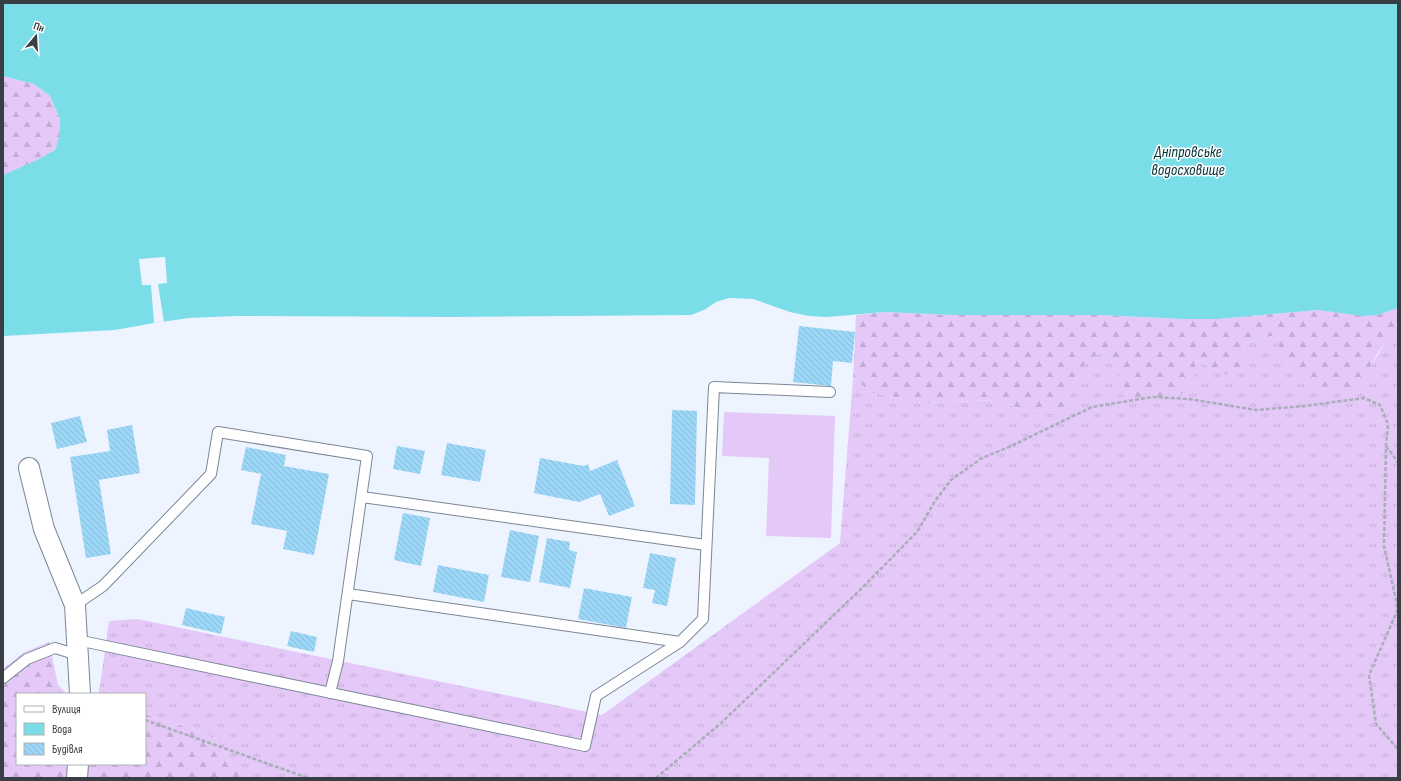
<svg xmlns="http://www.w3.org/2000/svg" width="1401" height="781" viewBox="0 0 1401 781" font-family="'Sofia Sans Condensed',sans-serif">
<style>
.grass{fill:url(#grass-tufts)}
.forest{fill:url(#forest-firs)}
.pitch{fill:#e4c8f7}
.water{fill:#7bdde8}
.pier{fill:#eef4ff}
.building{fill:url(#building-back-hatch)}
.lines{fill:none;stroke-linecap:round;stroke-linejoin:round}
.service-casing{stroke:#7b8695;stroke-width:12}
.minor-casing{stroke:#7b8695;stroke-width:22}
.path{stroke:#a9aeb8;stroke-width:2.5;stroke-dasharray:4 2;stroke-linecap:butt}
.service{stroke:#fff;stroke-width:10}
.minor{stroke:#fff;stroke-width:20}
.labels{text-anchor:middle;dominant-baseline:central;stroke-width:3;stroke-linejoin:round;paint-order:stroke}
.water-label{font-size:16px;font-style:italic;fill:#013237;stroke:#fff}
</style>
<defs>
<pattern id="grass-tufts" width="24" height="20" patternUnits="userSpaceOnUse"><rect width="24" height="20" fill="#e4c8f7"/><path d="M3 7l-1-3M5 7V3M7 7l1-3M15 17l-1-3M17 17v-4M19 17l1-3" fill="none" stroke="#c4add5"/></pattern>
<pattern id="forest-firs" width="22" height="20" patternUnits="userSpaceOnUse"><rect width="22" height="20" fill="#e4c8f7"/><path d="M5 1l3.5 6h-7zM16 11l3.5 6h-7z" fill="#c4add5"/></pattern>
<pattern id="building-back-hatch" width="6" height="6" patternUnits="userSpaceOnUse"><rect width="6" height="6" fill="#9cd7f7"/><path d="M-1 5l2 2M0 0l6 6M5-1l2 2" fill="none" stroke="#87b9d5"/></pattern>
</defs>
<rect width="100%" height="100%" fill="#eef4ff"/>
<!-- grass -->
<polygon class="grass" points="1276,335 1288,365 1369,369 1387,340 1398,344 1397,443 1398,453 1398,778 241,778 213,736 145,714 145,694 112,694 100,686 109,621 137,619 602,715 840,543 853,379 874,393 923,403 995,400 1027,411 1061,409 1082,367 1100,352 1121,360 1196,360 1224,374 1244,359 1243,344"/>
<!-- forest -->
<g class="forest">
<polygon points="3,76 34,84 50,96 60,119 60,134 55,150 39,159 3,175"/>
<path d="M1398,308V344L1387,340L1377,354L1359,388C1334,388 1303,389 1288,364C1283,355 1279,344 1275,335L1243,344L1244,359L1241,372L1224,374L1196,360L1193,380L1179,397L1164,400H1133L1118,392L1120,360L1100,352L1082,367L1061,409L1027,411L995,400L923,403L874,393L853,379L856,315L885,312L955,315H1099L1184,319H1217L1318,310L1360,315H1377Z"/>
<polygon points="49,642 58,685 67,694 17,694 17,764 145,764 145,714 213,736 241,778 3,778 3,669 23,653"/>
<polygon points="100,686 112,694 98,694"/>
</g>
<!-- pitch -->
<polygon class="pitch" points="724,412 835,416 831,538 766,536 769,458 722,456"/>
<!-- water -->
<polygon class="water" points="3,3 1398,3 1398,308 1377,315 1363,316 1318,310 1217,319 1184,319 1099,315 955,315 885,312 827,317 809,316 790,312 753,299 729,298 716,302 704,310 691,315 452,317 237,316 189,318 154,323 115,330 3,336 3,175 39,159 55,150 60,134 60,119 50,96 34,84 3,76"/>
<!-- pier -->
<polygon class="pier" points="165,257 167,283 158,284 164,322 154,323 151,285 142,285 139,259"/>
<!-- building -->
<g class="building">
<polygon points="799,326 855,332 852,363 833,361 831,386 793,382"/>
<polygon points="672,410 697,411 695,505 670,504"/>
<polygon points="80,416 87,442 57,449 51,423"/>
<polygon points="132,425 140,473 99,480 111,554 86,558 70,457 110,451 107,430"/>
<polygon points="447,443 486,450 480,482 441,475"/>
<polygon points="397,446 425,451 420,474 393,469"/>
<polygon points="246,447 286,455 284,466 329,474 314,555 283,549 287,531 251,524 261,474 241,470"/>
<polygon points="540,458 584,466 588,464 590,471 617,460 635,506 609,516 600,494 579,502 534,493"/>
<polygon points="403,513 430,518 421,566 394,560"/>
<polygon points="510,530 539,536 530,582 501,577"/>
<polygon points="547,538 570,542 569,550 577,552 570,588 539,582"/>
<polygon points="650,553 676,558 667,606 652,603 655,590 643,588"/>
<polygon points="438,565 489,575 484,602 433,592"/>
<polygon points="584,588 632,597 626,628 578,619"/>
<polygon points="186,608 225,617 221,634 182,625"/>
<polygon points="291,631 317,637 314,652 287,646"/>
</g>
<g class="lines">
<defs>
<g id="service">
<polyline points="362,497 706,545"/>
<polyline points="348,594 680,642 703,619 714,387 830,392"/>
<polyline points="75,605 103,586 211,474 218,432 367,456 338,661 330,693"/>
<polyline points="77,640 585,746 596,696 680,642"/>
<polyline points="3,678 27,659 55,648 78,655"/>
</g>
<g id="minor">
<polyline points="29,468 44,529 75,605 80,694"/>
<polyline points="77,778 78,764"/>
</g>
</defs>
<!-- service casing -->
<use href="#service" class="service-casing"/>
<!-- minor casing -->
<use href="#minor" class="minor-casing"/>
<!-- path -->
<g class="path">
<polyline points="1386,446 1398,462"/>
<polyline points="1398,609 1369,675 1376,724 1398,749"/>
<polyline points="145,720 308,778"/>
<polyline points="656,778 720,724 861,589 917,532 935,501 951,480 982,458 1009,447 1092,407 1152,397 1189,399 1256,410 1304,406 1364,398 1380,405 1388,424 1386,445 1384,546 1398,609"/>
</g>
<!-- service -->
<use href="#service" class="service"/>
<!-- minor -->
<use href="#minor" class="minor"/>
</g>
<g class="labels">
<!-- water labels -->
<g class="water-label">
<text x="1188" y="152">Дніпровське<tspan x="1188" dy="18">водосховище</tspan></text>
</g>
</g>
<!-- border -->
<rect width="1401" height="781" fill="none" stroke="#393d44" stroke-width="8"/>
<!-- legend -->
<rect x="16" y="693" width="130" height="72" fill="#ffffff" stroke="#b0b1b4"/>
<rect x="24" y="706" width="20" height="6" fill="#ffffff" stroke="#b0b1b4"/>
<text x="52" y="713" font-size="12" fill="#393d44">Вулиця</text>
<rect x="24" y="723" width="20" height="12" fill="#7bdde8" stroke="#b0b1b4"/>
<text x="52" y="733" font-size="12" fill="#393d44">Вода</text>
<rect x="24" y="743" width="20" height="12" fill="url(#building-back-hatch)" stroke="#b0b1b4"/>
<text x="52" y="753" font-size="12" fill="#393d44">Будівля</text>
<!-- north arrow -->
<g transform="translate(36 36) rotate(18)" stroke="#ffffff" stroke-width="3" paint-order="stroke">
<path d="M0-3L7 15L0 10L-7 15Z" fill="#393d44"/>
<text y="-6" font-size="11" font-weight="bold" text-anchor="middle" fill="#393d44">Пн</text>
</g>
</svg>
